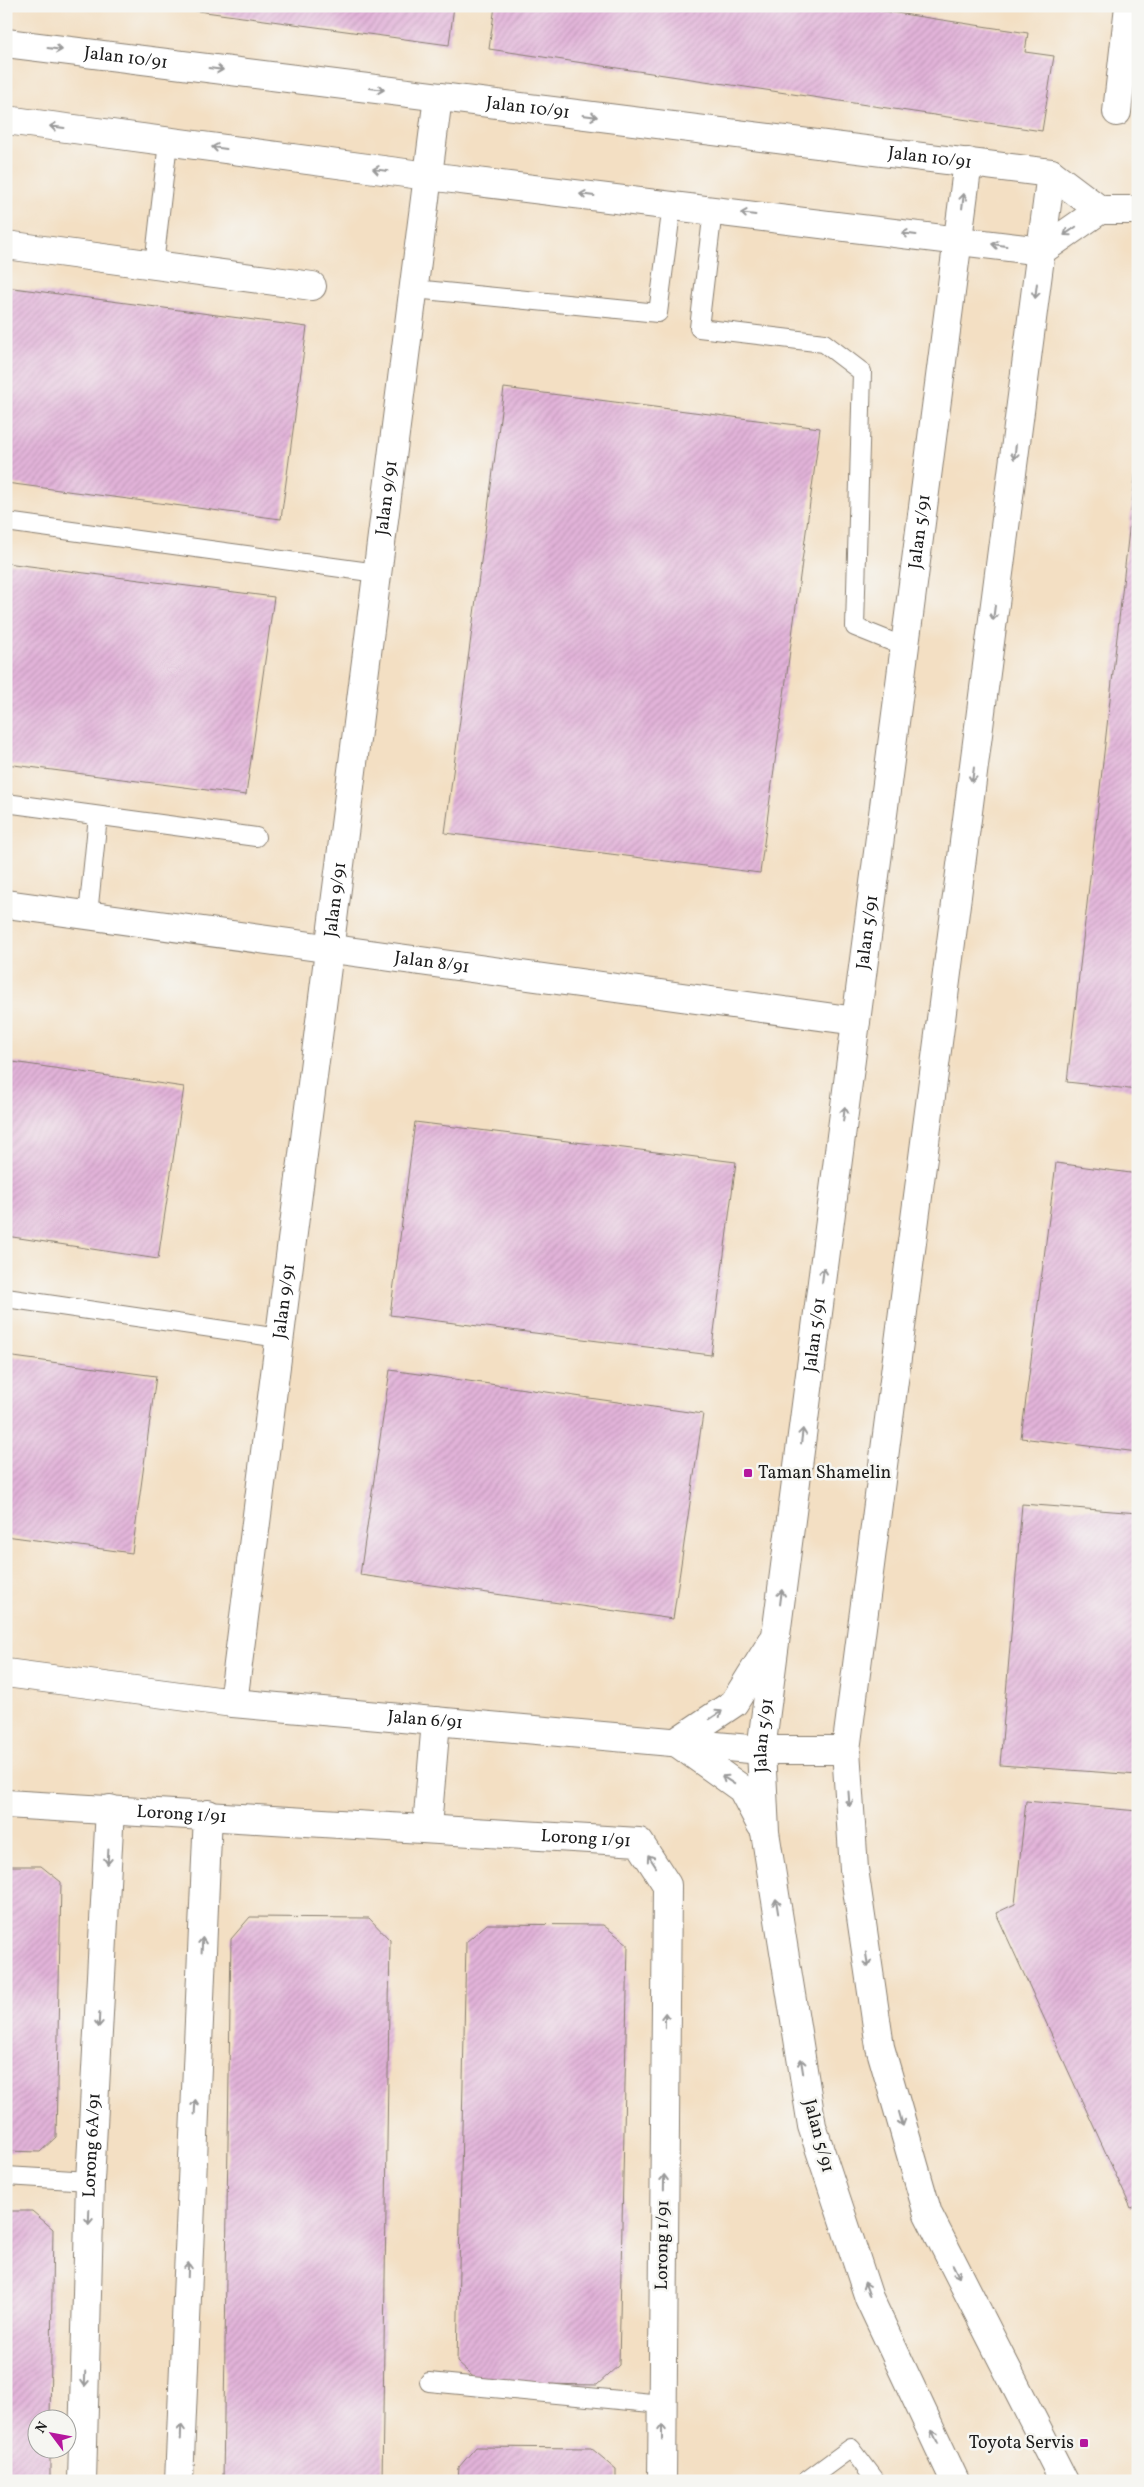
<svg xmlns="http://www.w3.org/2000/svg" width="1144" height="2487" viewBox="0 0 1144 2487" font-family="Vollkorn,serif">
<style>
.building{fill:url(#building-hatch)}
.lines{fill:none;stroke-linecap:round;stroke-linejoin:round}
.lane-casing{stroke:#887e70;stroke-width:20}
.street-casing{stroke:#887e70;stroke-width:30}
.secondary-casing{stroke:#887e70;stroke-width:30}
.lane{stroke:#fff;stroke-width:18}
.street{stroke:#fff;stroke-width:28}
.secondary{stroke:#fff;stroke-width:28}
.oneway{stroke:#999}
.poi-dot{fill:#b5179e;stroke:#f6f6f2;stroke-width:2}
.labels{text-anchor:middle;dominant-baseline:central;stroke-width:5;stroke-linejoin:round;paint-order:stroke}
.street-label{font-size:18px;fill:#1c1c1c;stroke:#f6f6f2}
.poi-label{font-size:18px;fill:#1c1c1c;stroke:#f6f6f2;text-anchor:start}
</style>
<defs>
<pattern id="building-hatch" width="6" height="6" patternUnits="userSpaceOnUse" patternTransform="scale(1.25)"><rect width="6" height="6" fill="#e2b3d9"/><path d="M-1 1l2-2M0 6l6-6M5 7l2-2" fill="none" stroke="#c199ba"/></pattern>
</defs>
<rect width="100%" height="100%" fill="#f6f6f2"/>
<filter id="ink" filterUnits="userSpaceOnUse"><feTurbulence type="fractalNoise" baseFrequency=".02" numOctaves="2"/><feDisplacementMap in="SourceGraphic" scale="10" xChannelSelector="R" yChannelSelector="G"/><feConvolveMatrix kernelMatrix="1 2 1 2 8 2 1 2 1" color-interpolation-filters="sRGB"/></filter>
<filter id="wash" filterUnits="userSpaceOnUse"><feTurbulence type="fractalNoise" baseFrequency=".0096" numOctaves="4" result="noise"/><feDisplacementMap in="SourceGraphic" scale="20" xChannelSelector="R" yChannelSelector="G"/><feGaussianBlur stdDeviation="1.12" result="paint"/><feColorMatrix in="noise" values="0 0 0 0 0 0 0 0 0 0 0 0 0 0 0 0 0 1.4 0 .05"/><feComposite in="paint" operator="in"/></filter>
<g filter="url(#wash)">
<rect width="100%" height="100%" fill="#f3dfc3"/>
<g id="blocks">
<!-- building -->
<g class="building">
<polygon points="161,6 454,6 449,45"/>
<polygon points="495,6 850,6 1028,33 1025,52 1054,56 1042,131 489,49"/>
<polygon points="6,287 307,327 281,519 6,483"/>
<polygon points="504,388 820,428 760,873 445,833"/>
<polygon points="1136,468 1138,468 1138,1090 1067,1082"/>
<polygon points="6,563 274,597 246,795 6,764"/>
<polygon points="6,1061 184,1087 158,1259 6,1236"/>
<polygon points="415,1122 736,1162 711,1355 390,1315"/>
<polygon points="1056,1163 1138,1174 1138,1452 1021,1438"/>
<polygon points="6,1356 156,1376 132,1553 6,1536"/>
<polygon points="390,1370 703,1414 673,1619 360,1575"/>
<polygon points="1022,1504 1138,1513 1138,1775 1000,1765"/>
<polygon points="1026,1801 1138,1811 1138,2204 1131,2208 996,1913 1015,1904"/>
<polygon points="6,1866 41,1866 61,1882 56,2137 40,2152 6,2151"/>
<polygon points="250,1917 369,1918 390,1940 382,2481 223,2481 231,1939"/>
<polygon points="487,1924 603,1925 628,1944 619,2365 597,2385 480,2383 457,2362 466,1942"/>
<polygon points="6,2211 32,2211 53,2229 50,2420 38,2420 38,2450 50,2450 50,2481 6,2481"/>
<polygon points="476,2447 591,2448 616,2469 616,2481 458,2481 459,2467"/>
</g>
</g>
</g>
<g filter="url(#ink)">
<use href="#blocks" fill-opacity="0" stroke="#887e70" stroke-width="1"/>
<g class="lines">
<defs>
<g id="lane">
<polyline points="713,210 699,328 824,343 862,372 855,627 905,647"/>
<polyline points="154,265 168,142"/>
<polyline points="414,289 658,313 672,205"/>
<polyline points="6,522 377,573"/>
<polyline points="6,803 256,837"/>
<polyline points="88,915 98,816"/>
<polyline points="6,1298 279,1338"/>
<polyline points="6,2176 90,2181"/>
<polyline points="429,2382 662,2404"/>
<polyline points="806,2481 851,2448 876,2481"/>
</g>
<g id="street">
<polyline points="1117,112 1129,6"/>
<polyline points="1051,173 1100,210"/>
<polyline points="1100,210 1138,210"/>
<polyline points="6,245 312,286"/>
<polyline points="1041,251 1100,210"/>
<path id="s1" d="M6,904L856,1021"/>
<path id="s2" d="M6,1673L233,1703L761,1750H846"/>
<path id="s3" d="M233,1703L438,97"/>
<path id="s4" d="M6,1804L639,1842L667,1885L662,2481"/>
<polyline points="427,1827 436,1721"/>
<path id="s5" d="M82,2481L90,2181L110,1809"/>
<polyline points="179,2481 208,1814"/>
</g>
<g id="secondary">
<path id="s6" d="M6,43L1051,173L846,1750L854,1869L880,2047L928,2214L1064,2481"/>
<polyline points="6,120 428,176 1041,251"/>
<polyline points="761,1825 742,1789 676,1742 734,1703 772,1642"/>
<path id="s7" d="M955,2481L869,2298L812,2126L765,1832L761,1750L968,162"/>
</g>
</defs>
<!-- lane casing -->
<use href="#lane" class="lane-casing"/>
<!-- street casing -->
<use href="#street" class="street-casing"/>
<!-- secondary casing -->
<use href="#secondary" class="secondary-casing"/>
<!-- lane -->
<use href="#lane" class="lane"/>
<!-- street -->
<use href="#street" class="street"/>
<!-- secondary -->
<use href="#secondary" class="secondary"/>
</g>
<!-- one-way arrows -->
<defs><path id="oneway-shaft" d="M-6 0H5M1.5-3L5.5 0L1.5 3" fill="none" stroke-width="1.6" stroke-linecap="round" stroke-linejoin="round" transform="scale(1.25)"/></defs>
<g class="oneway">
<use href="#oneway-shaft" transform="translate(55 49) rotate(7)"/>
<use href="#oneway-shaft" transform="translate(216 69) rotate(7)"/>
<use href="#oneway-shaft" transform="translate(377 89) rotate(7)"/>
<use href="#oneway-shaft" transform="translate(590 116) rotate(7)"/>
<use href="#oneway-shaft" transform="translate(57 127) rotate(-173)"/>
<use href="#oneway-shaft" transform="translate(219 148) rotate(-172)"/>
<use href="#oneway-shaft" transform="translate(380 170) rotate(-172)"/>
<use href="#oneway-shaft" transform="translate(587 195) rotate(-173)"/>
<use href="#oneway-shaft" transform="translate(963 201) rotate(-83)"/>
<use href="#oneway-shaft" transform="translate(748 214) rotate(-173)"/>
<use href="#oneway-shaft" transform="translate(1070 231) rotate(145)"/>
<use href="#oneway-shaft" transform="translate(909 234) rotate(-173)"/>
<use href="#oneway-shaft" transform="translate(999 245) rotate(-172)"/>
<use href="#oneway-shaft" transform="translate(1036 291) rotate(97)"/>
<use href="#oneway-shaft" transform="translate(1015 452) rotate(97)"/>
<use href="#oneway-shaft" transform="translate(994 613) rotate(97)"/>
<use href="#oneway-shaft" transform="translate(973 775) rotate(97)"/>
<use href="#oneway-shaft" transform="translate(844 1114) rotate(-83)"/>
<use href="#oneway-shaft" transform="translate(823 1275) rotate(-83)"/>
<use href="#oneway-shaft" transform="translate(802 1436) rotate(-83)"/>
<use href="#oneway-shaft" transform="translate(781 1597) rotate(-83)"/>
<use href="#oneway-shaft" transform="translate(716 1715) rotate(-34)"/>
<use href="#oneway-shaft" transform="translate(728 1780) rotate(-147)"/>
<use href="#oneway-shaft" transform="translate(849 1799) rotate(86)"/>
<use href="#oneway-shaft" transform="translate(108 1857) rotate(93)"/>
<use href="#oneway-shaft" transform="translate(652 1861) rotate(-123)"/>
<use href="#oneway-shaft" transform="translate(777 1906) rotate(-99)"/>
<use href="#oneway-shaft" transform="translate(202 1945) rotate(-87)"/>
<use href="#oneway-shaft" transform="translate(867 1960) rotate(81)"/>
<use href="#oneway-shaft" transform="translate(99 2020) rotate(93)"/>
<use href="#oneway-shaft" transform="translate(665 2020) rotate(-89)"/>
<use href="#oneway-shaft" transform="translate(802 2066) rotate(-99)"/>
<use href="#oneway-shaft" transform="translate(195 2107) rotate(-87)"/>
<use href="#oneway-shaft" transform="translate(901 2119) rotate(74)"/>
<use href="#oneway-shaft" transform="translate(664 2182) rotate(-89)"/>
<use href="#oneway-shaft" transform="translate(89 2217) rotate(92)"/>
<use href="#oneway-shaft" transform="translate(188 2270) rotate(-88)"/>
<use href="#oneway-shaft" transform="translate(956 2271) rotate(64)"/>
<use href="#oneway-shaft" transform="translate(867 2289) rotate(-109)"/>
<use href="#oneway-shaft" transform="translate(85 2379) rotate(92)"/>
<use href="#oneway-shaft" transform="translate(181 2432) rotate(-88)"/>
<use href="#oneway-shaft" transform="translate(662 2432) rotate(-90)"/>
<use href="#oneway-shaft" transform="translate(935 2437) rotate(-115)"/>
</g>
</g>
<!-- markers -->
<g class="poi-dot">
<rect x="743" y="1468" width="10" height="10" rx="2.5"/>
<rect x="1079" y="2438" width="10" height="10" rx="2.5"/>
</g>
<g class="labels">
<!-- street labels -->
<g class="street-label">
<text stroke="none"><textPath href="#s6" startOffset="121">Jalan 10/91</textPath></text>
<text stroke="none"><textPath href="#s6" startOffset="526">Jalan 10/91</textPath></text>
<text stroke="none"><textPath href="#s6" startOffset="931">Jalan 10/91</textPath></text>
<text stroke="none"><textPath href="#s3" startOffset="1215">Jalan 9/91</textPath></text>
<text stroke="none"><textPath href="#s7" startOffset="1992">Jalan 5/91</textPath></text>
<text stroke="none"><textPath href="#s3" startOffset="810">Jalan 9/91</textPath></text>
<text stroke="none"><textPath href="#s7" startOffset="1588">Jalan 5/91</textPath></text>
<text stroke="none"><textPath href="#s1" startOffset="430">Jalan 8/91</textPath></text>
<text stroke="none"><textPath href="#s3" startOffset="405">Jalan 9/91</textPath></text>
<text stroke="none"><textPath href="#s7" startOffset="1182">Jalan 5/91</textPath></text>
<text stroke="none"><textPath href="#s2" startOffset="422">Jalan 6/91</textPath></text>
<text stroke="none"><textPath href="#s7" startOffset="778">Jalan 5/91</textPath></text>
<text stroke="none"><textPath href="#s4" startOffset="176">Lorong 1/91</textPath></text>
<text stroke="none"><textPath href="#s4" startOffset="581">Lorong 1/91</textPath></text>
<text transform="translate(818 2136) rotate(75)">Jalan 5/91</text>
<text stroke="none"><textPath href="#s5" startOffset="336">Lorong 6A/91</textPath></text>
<text transform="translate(663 2245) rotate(-89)">Lorong 1/91</text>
</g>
<!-- poi labels -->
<g class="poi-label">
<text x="758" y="1473">Taman Shamelin</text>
<text x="1074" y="2443" text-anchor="end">Toyota Servis</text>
</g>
</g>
<!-- margin -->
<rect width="1144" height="2487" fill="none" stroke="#f6f6f2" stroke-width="25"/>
<!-- north arrow -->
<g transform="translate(52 2434) rotate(302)"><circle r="24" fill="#f6f6f2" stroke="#9f9f9c"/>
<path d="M0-4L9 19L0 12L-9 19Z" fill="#b5179e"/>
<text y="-8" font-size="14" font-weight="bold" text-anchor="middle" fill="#1c1c1c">N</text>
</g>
</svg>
